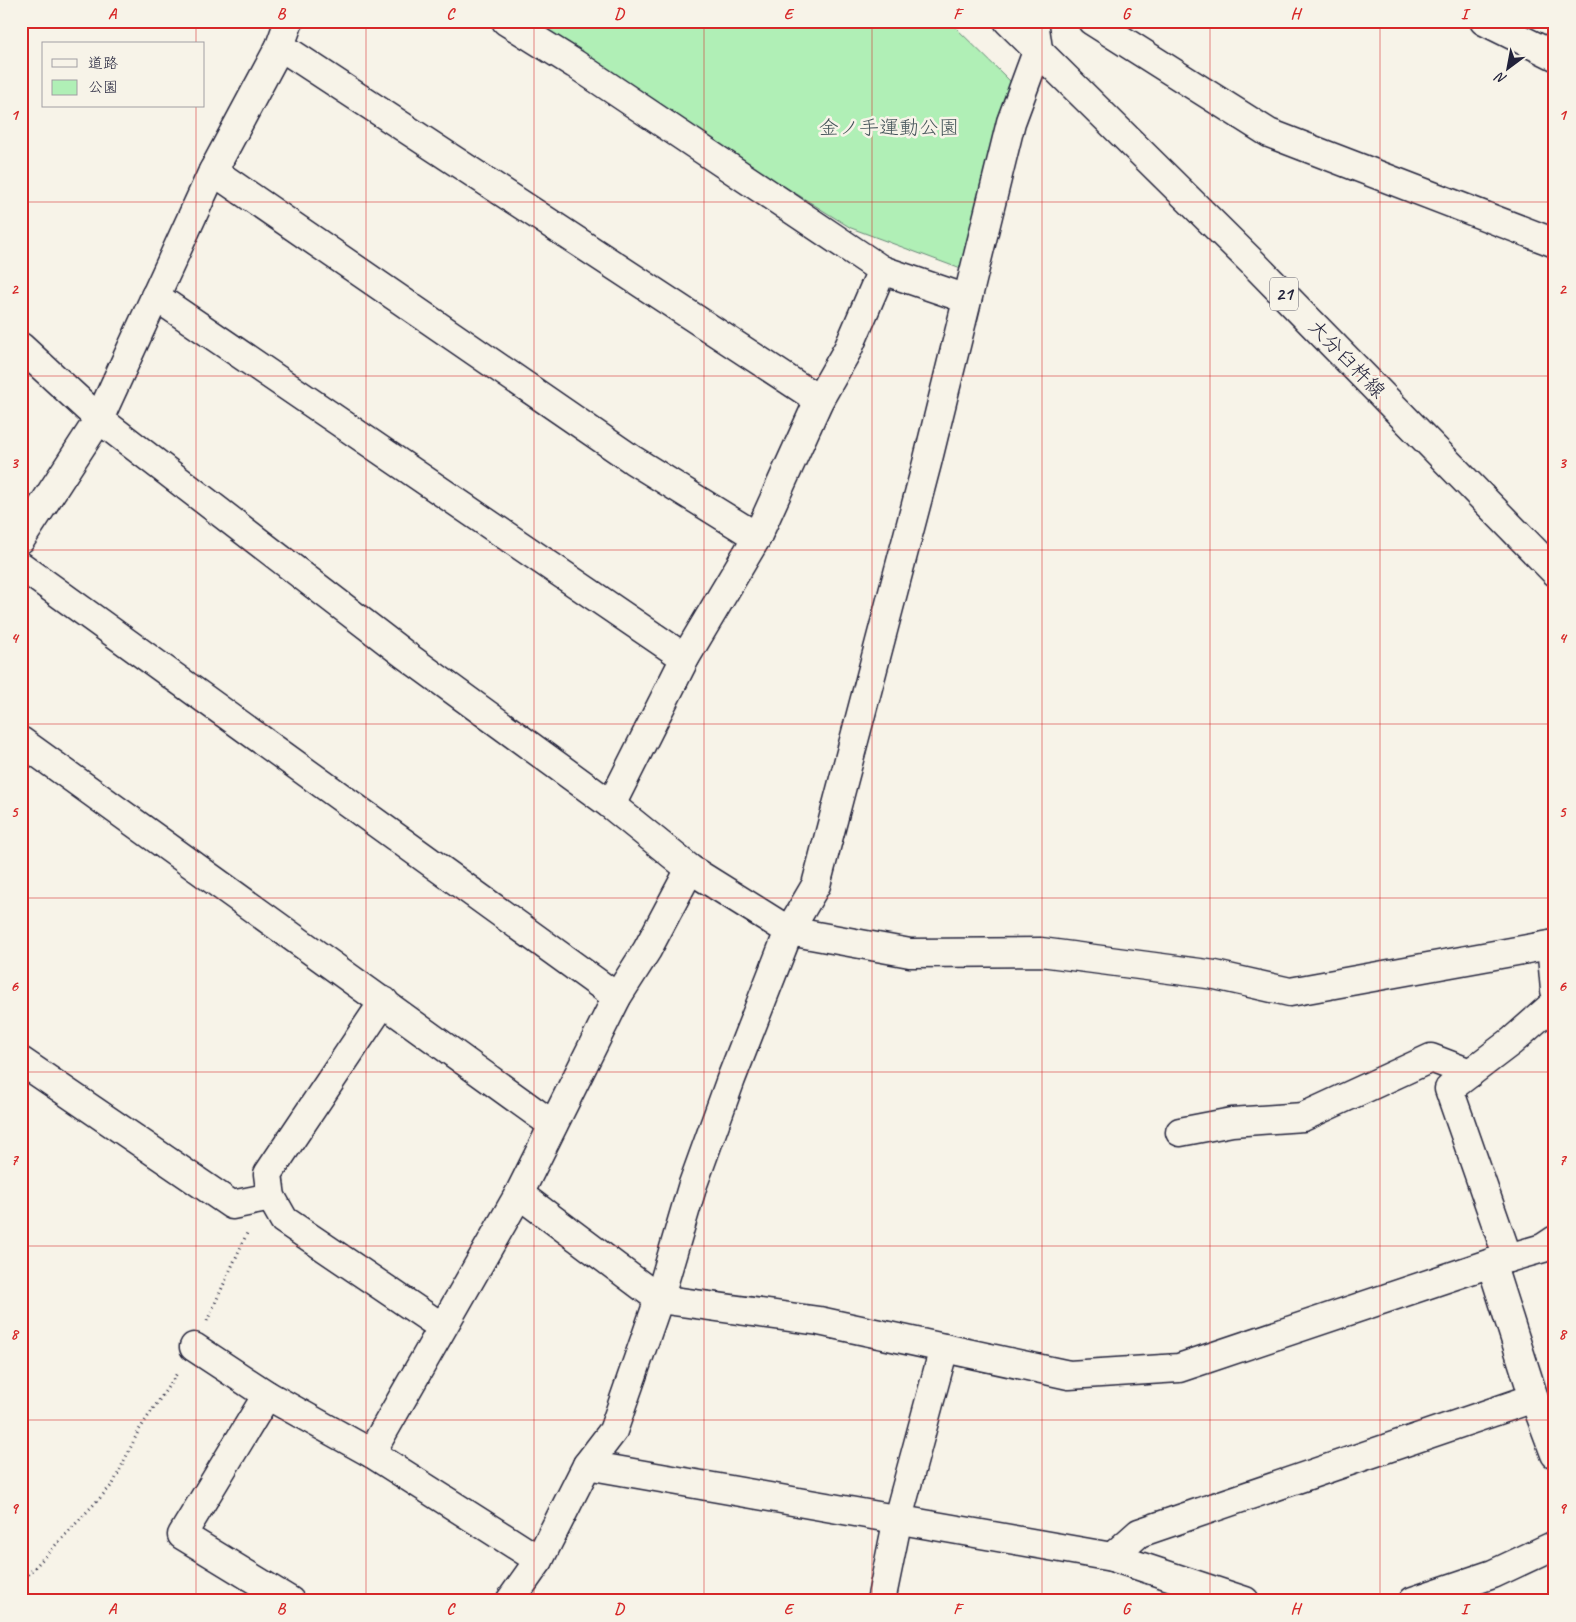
<svg xmlns="http://www.w3.org/2000/svg" width="1576" height="1622" viewBox="0 0 1576 1622" font-family="Caveat,'Klee One',sans-serif">
<style>
.green{fill:#b0efb6;stroke:#698878}
.lines{fill:none;stroke-linecap:round;stroke-linejoin:round}
.minor-casing{stroke:#22223b;stroke-width:31}
.tertiary-casing{stroke:#22223b;stroke-width:31}
.primary-casing{stroke:#22223b;stroke-width:31}
.path{stroke:#22223b;stroke-width:3;stroke-dasharray:1 4;stroke-linecap:butt}
.minor{stroke:#f7f3e8;stroke-width:28}
.tertiary{stroke:#f7f3e8;stroke-width:28}
.primary{stroke:#f7f3e8;stroke-width:28}
.grid{fill:none;stroke:#d62828;stroke-width:1;stroke-opacity:0.55}
.labels{text-anchor:middle;dominant-baseline:central;stroke-width:5;stroke-linejoin:round;paint-order:stroke}
.shield{fill:#f7f3e8;stroke:#62616f;stroke-width:1}
.shield-label{font-size:19px;font-weight:bold;fill:#22223b}
.park-label{font-size:20px;fill:#46555a;stroke:#f7f3e8}
.street-label{font-size:20px;fill:#22223b;stroke:#f7f3e8}
.neatline{fill:none;stroke:#d62828;stroke-width:2}
.grid-label{font-size:16px;text-anchor:middle;font-weight:bold;fill:#d62828}
</style>
<rect width="100%" height="100%" fill="#f7f3e8"/>
<filter id="ink" filterUnits="userSpaceOnUse"><feTurbulence type="fractalNoise" baseFrequency=".02" numOctaves="2"/><feDisplacementMap in="SourceGraphic" scale="10" xChannelSelector="R" yChannelSelector="G"/><feConvolveMatrix kernelMatrix="1 2 1 2 8 2 1 2 1" color-interpolation-filters="sRGB"/></filter>
<g filter="url(#ink)">
<!-- green -->
<polygon class="green" points="520,21 949,21 1011,82 961,269 851,228"/>
<g class="lines">
<defs>
<g id="minor">
<polyline points="506,21 575,64 882,270 848,349 819,400 757,537 685,658 611,805"/>
<polyline points="1484,21 1555,56"/>
<polyline points="280,46 819,400"/>
<polyline points="213,171 633,460 757,537"/>
<polyline points="882,270 967,299"/>
<polyline points="155,296 685,658"/>
<polyline points="21,347 99,419 404,654 611,805 690,869 789,931 910,953 1041,952 1215,975 1290,992 1555,944"/>
<polyline points="21,539 99,419 213,171 280,46 289,21"/>
<polyline points="21,566 617,997"/>
<polyline points="21,741 553,1125"/>
<polyline points="1551,945 1555,990"/>
<polyline points="384,1001 268,1174 271,1197 284,1220 442,1327"/>
<polyline points="21,1061 232,1205 271,1197"/>
<polyline points="1180,1132 1232,1122 1303,1117 1431,1058 1470,1073"/>
<polyline points="519,1194 659,1299 819,1321 1069,1375 1179,1368 1491,1263 1543,1248 1555,1240"/>
<polyline points="1508,1258 1449,1089 1512,1041 1555,1003"/>
<polyline points="1491,1263 1534,1398 1555,1454"/>
<polyline points="194,1347 267,1395 371,1453 539,1560"/>
<polyline points="267,1395 182,1535 290,1601"/>
<polyline points="371,1453 519,1194 617,997 647,950 690,869"/>
<polyline points="587,1465 1112,1557 1245,1601"/>
<polyline points="1112,1557 1139,1533 1534,1398"/>
<polyline points="510,1601 539,1560 587,1465 613,1431 659,1299 693,1184 731,1079 789,931 816,885 927,463 1011,122 1038,49 1034,21"/>
<polyline points="881,1601 898,1518 944,1348"/>
<polyline points="1413,1601 1493,1574 1555,1545"/>
</g>
<polyline id="tertiary" points="1092,21 1269,133 1555,243"/>
<polyline id="primary" points="1008,21 1254,264 1555,572"/>
</defs>
<!-- minor casing -->
<use href="#minor" class="minor-casing"/>
<!-- tertiary casing -->
<use href="#tertiary" class="tertiary-casing"/>
<!-- primary casing -->
<use href="#primary" class="primary-casing"/>
<!-- path -->
<g class="path">
<polyline points="207,1321 248,1231"/>
<polyline points="21,1582 113,1484 139,1430 178,1372"/>
</g>
<!-- minor -->
<use href="#minor" class="minor"/>
<!-- tertiary -->
<use href="#tertiary" class="tertiary"/>
<!-- primary -->
<use href="#primary" class="primary"/>
</g>
</g>
<!-- grid -->
<path class="grid" d="M196,21V44M366,21V1601M534,21V1601M704,21V1601M872,21V1601M1042,21V1601M1210,21V1601M1380,21V1601M196,106V1601M21,202H1555M21,376H1555M21,550H1555M21,724H1555M21,898H1555M21,1072H1555M21,1246H1555M21,1420H1555"/>
<g class="labels">
<!-- shield labels -->
<rect class="shield" x="1270" y="277.5" width="28" height="33" rx="4"/>
<g class="shield-label">
<text x="1284" y="294">21</text>
</g>
<!-- park labels -->
<g class="park-label">
<text x="889" y="127">金ノ手運動公園</text>
</g>
<!-- street labels -->
<g class="street-label">
<text transform="translate(1347 359) rotate(46)">大分臼杵線</text>
</g>
</g>
<!-- margin -->
<rect width="1576" height="1622" fill="none" stroke="#f7f3e8" stroke-width="55"/>
<!-- legend -->
<rect x="42" y="42" width="162" height="65" fill="#f7f3e8" stroke="#a29fa3"/>
<rect x="52" y="59" width="25" height="8" fill="#f7f3e8" stroke="#a29fa3"/>
<text x="88" y="68" font-size="15" fill="#22223b">道路</text>
<rect x="52" y="80" width="25" height="15" fill="#b0efb6" stroke="#a29fa3"/>
<text x="88" y="92" font-size="15" fill="#22223b">公園</text>
<!-- north arrow -->
<g transform="translate(1508 68) rotate(212)" stroke="#f7f3e8" stroke-width="4" paint-order="stroke">
<path d="M0-4L9 19L0 12L-9 19Z" fill="#22223b"/>
<text y="-8" font-size="14" font-weight="bold" text-anchor="middle" fill="#22223b">N</text>
</g>
<rect x="28" y="28" width="1520" height="1566" class="neatline"/>
<g class="grid-label">
<text x="112" y="19">A</text>
<text x="281" y="19">B</text>
<text x="450" y="19">C</text>
<text x="619" y="19">D</text>
<text x="788" y="19">E</text>
<text x="957" y="19">F</text>
<text x="1126" y="19">G</text>
<text x="1295" y="19">H</text>
<text x="1464" y="19">I</text>
<text x="14" y="120">1</text>
<text x="1562" y="120">1</text>
<text x="14" y="294">2</text>
<text x="1562" y="294">2</text>
<text x="14" y="468">3</text>
<text x="1562" y="468">3</text>
<text x="14" y="643">4</text>
<text x="1562" y="643">4</text>
<text x="14" y="817">5</text>
<text x="1562" y="817">5</text>
<text x="14" y="991">6</text>
<text x="1562" y="991">6</text>
<text x="14" y="1165">7</text>
<text x="1562" y="1165">7</text>
<text x="14" y="1339">8</text>
<text x="1562" y="1339">8</text>
<text x="14" y="1513">9</text>
<text x="1562" y="1513">9</text>
<text x="112" y="1614">A</text>
<text x="281" y="1614">B</text>
<text x="450" y="1614">C</text>
<text x="619" y="1614">D</text>
<text x="788" y="1614">E</text>
<text x="957" y="1614">F</text>
<text x="1126" y="1614">G</text>
<text x="1295" y="1614">H</text>
<text x="1464" y="1614">I</text>
</g>
</svg>
